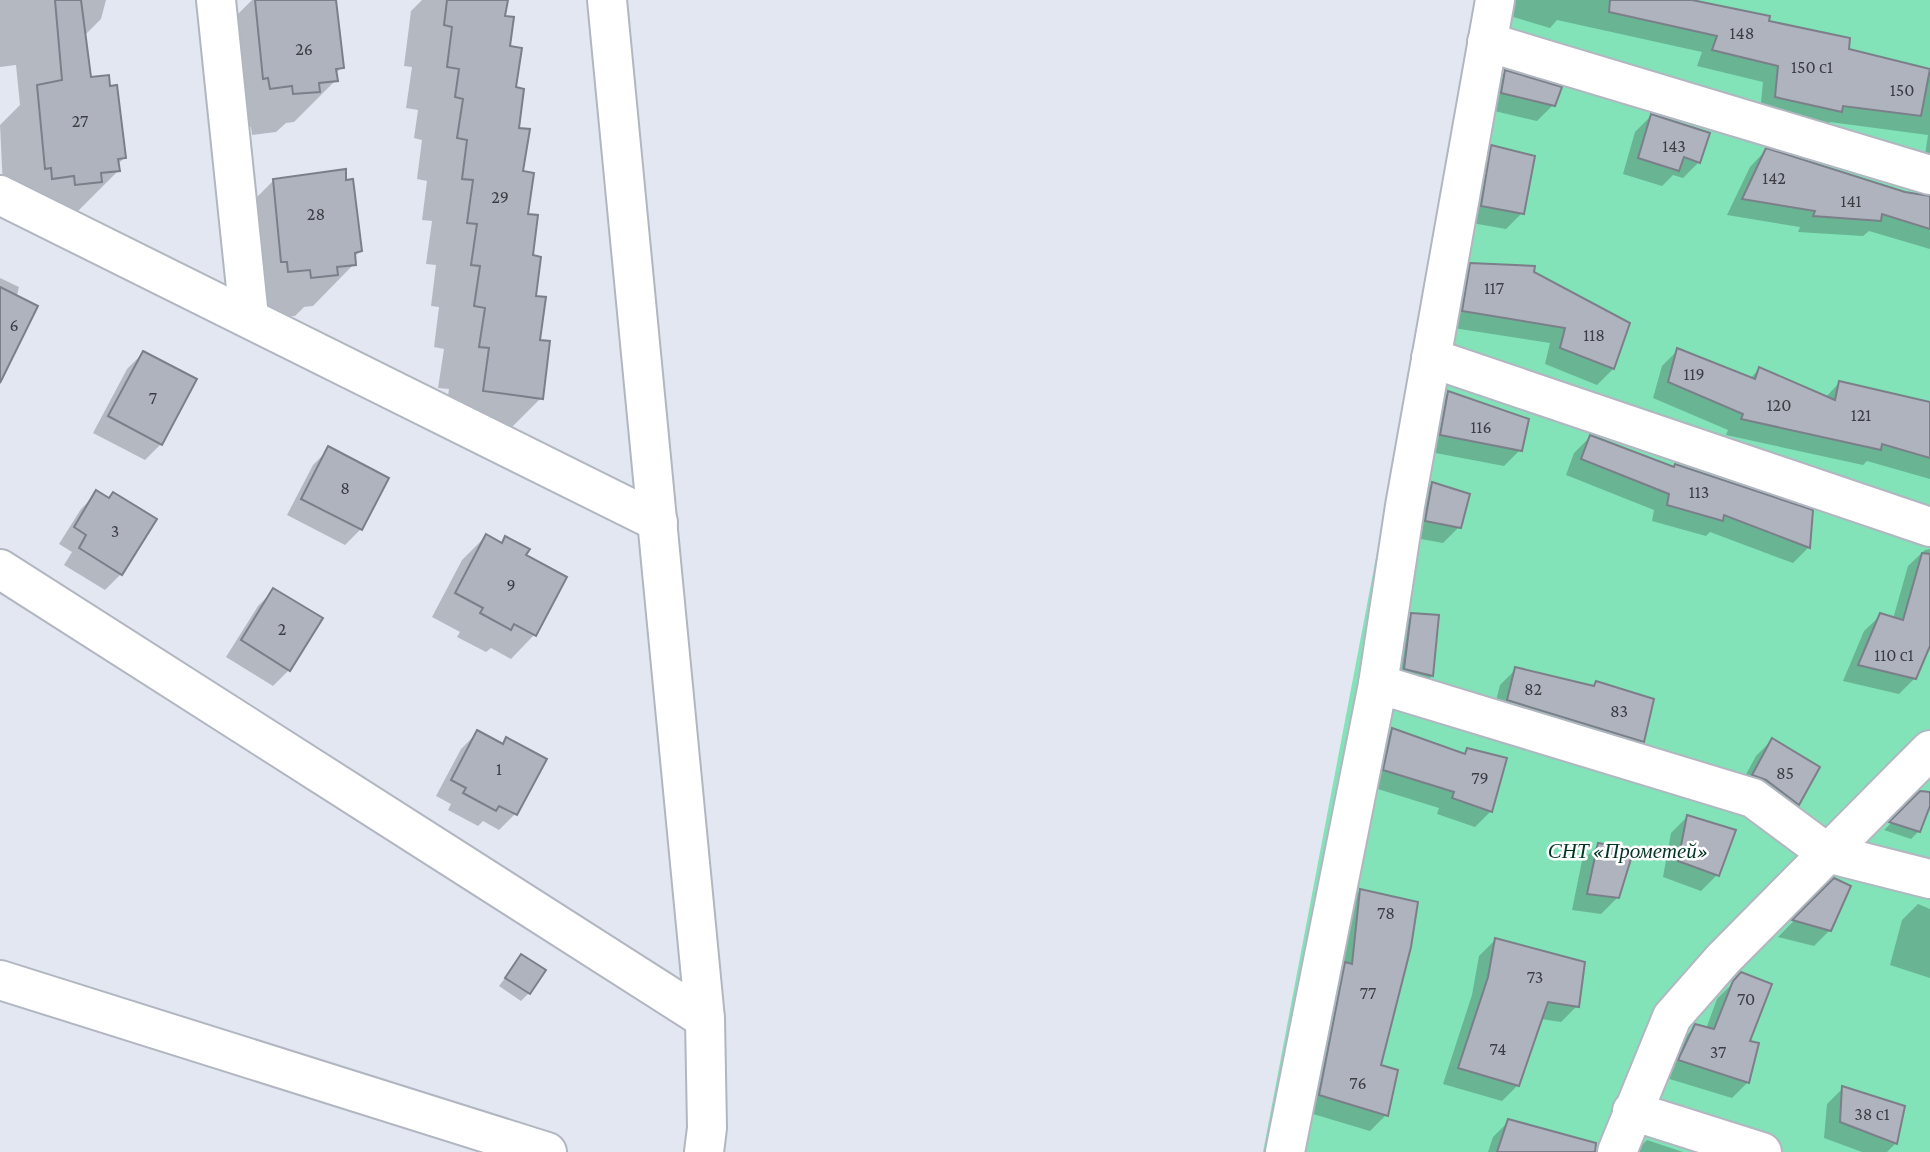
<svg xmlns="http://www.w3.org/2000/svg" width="1930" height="1152" viewBox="0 0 1930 1152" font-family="'Crimson Pro',serif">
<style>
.green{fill:#82e2b8}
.shadow{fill:#0003}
.building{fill:#afb3be;stroke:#7b7f89;stroke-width:2}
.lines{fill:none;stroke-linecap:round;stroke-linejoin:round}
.minor-casing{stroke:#b1b6c1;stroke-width:42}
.minor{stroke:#fff;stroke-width:38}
.labels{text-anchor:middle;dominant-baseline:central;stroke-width:5;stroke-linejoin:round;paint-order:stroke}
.number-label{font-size:18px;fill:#3c3e44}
.park-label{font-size:21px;font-style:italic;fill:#033524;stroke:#fff}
</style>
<rect width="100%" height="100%" fill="#e2e7f2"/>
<!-- green -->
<polygon class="green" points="1482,0 1930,0 1930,1152 1263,1152"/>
<!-- shadow -->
<g class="shadow">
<polygon points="0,0 106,0 101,19 84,36 89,79 124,158 117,165 118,171 77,212 4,209 0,125 20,105 16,65 0,67"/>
<polygon points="252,0 334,0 342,67 335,74 336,80 294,122 286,123 276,132 252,135 251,127 229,129 214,38"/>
<polygon points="422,0 506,0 503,17 514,89 531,257 541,398 500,439 443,432 449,389 438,388 444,349 434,347 439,307 431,306 436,265 426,264 432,221 422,220 427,181 417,179 422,140 414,138 418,110 406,108 412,67 404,66 411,11"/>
<polygon points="1499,0 1684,0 1847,50 1930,71 1930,162 1924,161 1928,135 1830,122 1825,127 1760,113 1763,82 1697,66 1702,52 1557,20 1550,28 1500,13"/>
<polygon points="1505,72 1553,105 1537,121 1486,109 1489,88"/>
<polygon points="1651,116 1699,162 1683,178 1673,175 1662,186 1623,174 1635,132"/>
<polygon points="1492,147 1522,213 1506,229 1466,222 1476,163"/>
<polygon points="1766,150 1930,200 1930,249 1869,231 1863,236 1798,232 1800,227 1727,215 1750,167"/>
<polygon points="274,180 360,251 353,258 354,264 313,306 304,307 295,316 270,318 247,313 232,222"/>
<polygon points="1471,265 1532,273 1613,369 1597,385 1545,364 1550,343 1447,327 1455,281"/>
<polygon points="0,278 19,287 0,365"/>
<polygon points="1678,350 1750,379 1759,369 1825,398 1839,383 1930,421 1930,479 1867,461 1863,465 1726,435 1728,430 1653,398 1662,366"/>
<polygon points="143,353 161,444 145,460 93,433 127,369"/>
<polygon points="1448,393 1520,450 1504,466 1425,451 1432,409"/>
<polygon points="1590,437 1809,547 1793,563 1710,532 1706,536 1652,521 1654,510 1566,475 1574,453"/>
<polygon points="329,449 361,529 345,545 287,515 313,465"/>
<polygon points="1432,484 1459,527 1443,543 1410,537 1416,500"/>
<polygon points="97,493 121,574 105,590 64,565 72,552 59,544 81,509"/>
<polygon points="486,536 500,544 506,539 524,556 534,635 511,659 491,648 486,652 457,637 460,632 432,617 462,560"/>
<polygon points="1930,549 1930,641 1915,678 1899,694 1843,681 1864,631 1881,615 1893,619 1908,566 1925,550"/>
<polygon points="274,590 289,670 273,686 226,657 258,606"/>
<polygon points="1412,615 1432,676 1416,692 1389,685 1395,631"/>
<polygon points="1516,669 1591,688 1596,683 1642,741 1626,757 1492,716 1500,685"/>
<polygon points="1392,730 1463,755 1468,750 1491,811 1475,827 1437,814 1439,808 1368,786 1376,746"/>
<polygon points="477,733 501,745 507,740 515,814 499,830 483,821 478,826 448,810 451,804 436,796 461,749"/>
<polygon points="1772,740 1798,804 1782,820 1737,791 1756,756"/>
<polygon points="1921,793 1930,794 1930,801 1919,831 1911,839 1884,830"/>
<polygon points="1687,817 1717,875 1701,891 1663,877 1671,833"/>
<polygon points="1598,845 1617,898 1601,914 1572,910 1582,861"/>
<polygon points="1834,880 1830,930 1814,946 1778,937"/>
<polygon points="1360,891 1386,1115 1370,1131 1303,1111 1344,907"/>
<polygon points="1918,904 1930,909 1930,978 1890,965 1902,920"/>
<polygon points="1495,940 1577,1006 1561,1022 1541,1019 1518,1085 1502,1101 1443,1084 1472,995 1479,956"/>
<polygon points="521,957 529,993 521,1001 499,986"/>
<polygon points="1742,974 1748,1082 1732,1098 1663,1077 1680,1042 1696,1026 1706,1029 1717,999"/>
<polygon points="1843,1088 1896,1143 1887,1152 1862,1152 1824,1138 1827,1104"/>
<polygon points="1509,1121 1546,1152 1488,1152 1493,1137"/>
<polygon points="1647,1140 1683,1152 1635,1152"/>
</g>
<!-- building -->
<g class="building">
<polygon points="55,0 81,0 91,77 109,75 110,86 117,85 126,158 118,159 120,171 101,173 102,182 75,185 74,176 52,179 51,168 45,169 37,85 62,80"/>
<polygon points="255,0 336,0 344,68 336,69 338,81 319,83 320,92 293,94 292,86 270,89 268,78 263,79"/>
<polygon points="447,0 508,0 505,16 514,17 510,46 522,48 516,87 524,89 519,128 530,129 523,171 534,173 528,214 538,215 533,255 541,257 536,296 546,297 540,340 550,341 543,399 483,391 489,348 479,347 485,308 474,306 480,266 471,265 477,224 467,223 473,180 462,179 467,140 457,138 463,99 455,97 459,69 447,67 452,27 444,25"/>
<polygon points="1610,0 1692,0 1770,16 1769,21 1850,38 1849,49 1930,69 1921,116 1843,106 1842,112 1775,97 1778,66 1712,50 1717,36 1609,12"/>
<polygon points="1505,70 1562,87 1555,106 1501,93"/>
<polygon points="1651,114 1710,133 1700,163 1684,157 1679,171 1638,158"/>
<polygon points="1491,145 1535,156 1524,214 1481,206"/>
<polygon points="1766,148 1905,192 1930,196 1930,229 1882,214 1881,221 1813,216 1815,211 1742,199"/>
<polygon points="346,169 346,180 353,179 362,251 355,253 356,265 337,267 338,275 311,278 310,270 288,272 287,262 281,262 273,179"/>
<polygon points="1470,263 1535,266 1534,272 1630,323 1614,369 1560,348 1565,328 1462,311"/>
<polygon points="0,287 38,306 0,383"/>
<polygon points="1677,348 1755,379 1759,367 1835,400 1839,381 1930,402 1930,458 1882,444 1881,450 1741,419 1743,414 1668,382"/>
<polygon points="143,351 197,379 162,445 108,416"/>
<polygon points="1448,391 1529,419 1522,451 1440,435"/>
<polygon points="1590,435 1674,467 1675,464 1813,510 1810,548 1724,515 1723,521 1667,505 1669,494 1581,459"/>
<polygon points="328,446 389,478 362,530 301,499"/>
<polygon points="1432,482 1470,494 1461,528 1425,521"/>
<polygon points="96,490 109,498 113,492 157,519 122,575 79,548 86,535 74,527"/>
<polygon points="486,534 502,543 505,536 530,549 526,555 567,577 536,636 514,624 511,630 480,613 483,608 455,593"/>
<polygon points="1922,553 1930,554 1930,646 1916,679 1858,665 1880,613 1903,620"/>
<polygon points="273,588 323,618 290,671 241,640"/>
<polygon points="1411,613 1439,615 1433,676 1404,669"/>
<polygon points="1515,667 1594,686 1596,681 1654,699 1644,742 1507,700"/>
<polygon points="1392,728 1465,754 1467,748 1507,758 1492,812 1452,798 1454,792 1383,770"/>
<polygon points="477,730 503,744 506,737 547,759 517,815 499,806 496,811 463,793 466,788 451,780"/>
<polygon points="1772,738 1820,767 1799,805 1766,780 1752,775"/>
<polygon points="1920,791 1930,792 1930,806 1920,832 1889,822"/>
<polygon points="1687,815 1736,830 1719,876 1678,861"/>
<polygon points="1598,843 1634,849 1619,898 1587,894"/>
<polygon points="1834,878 1851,886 1831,931 1792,920"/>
<polygon points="1360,889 1418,902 1411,947 1381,1065 1398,1070 1388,1116 1319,1095 1345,962 1352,964"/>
<polygon points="1495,938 1585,962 1579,1007 1548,1002 1519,1086 1458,1068 1488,977"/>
<polygon points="521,954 546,970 530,994 505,978"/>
<polygon points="1741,972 1772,984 1750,1041 1759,1043 1749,1083 1678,1060 1695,1024 1714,1029 1733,981"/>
<polygon points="1842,1086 1905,1106 1897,1144 1840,1122"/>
<polygon points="1508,1119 1596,1143 1595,1152 1497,1152"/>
</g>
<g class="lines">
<defs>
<g id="minor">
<polyline points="216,0 249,317"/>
<polyline points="607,0 705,1019 707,1128 704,1152"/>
<polyline points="1487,42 1930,175"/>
<polyline points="0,195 658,522"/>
<polyline points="1431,358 1930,527"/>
<polyline points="0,569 705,1019"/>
<polyline points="1378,684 1405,506 1495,0"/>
<polyline points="0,980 547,1152"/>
<polyline points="1632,1111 1762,1152"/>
<polyline points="1285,1152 1378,684 1753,798 1827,853 1930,879"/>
<polyline points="1617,1152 1672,1017 1723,959 1930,750"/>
</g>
</defs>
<!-- minor casing -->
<use href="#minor" class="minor-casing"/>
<!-- minor -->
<use href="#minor" class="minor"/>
</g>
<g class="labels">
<!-- number labels -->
<g class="number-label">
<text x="1742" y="33">148</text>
<text x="304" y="49">26</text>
<text x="1812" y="67">150 с1</text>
<text x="1902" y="90">150</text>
<text x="80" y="121">27</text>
<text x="1674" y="146">143</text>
<text x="1774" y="178">142</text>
<text x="500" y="197">29</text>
<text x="1851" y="201">141</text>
<text x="316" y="214">28</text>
<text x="1494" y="288">117</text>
<text x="14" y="325">6</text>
<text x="1594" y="335">118</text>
<text x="1694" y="374">119</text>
<text x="153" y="398">7</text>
<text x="1779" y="405">120</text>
<text x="1861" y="415">121</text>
<text x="1481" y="427">116</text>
<text x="345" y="488">8</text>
<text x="1699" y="492">113</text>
<text x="115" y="531">3</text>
<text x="511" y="585">9</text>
<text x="282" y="629">2</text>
<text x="1894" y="655">110 с1</text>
<text x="1533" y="689">82</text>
<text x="1619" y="711">83</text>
<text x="499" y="769">1</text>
<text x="1785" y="773">85</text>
<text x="1480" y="778">79</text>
<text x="1386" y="913">78</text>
<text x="1535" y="977">73</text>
<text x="1368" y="993">77</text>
<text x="1746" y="999">70</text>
<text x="1498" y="1049">74</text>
<text x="1718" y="1052">37</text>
<text x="1358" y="1083">76</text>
<text x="1872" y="1114">38 с1</text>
</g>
<!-- park labels -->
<g class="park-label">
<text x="1628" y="851">СНТ «Прометей»</text>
</g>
</g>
</svg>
